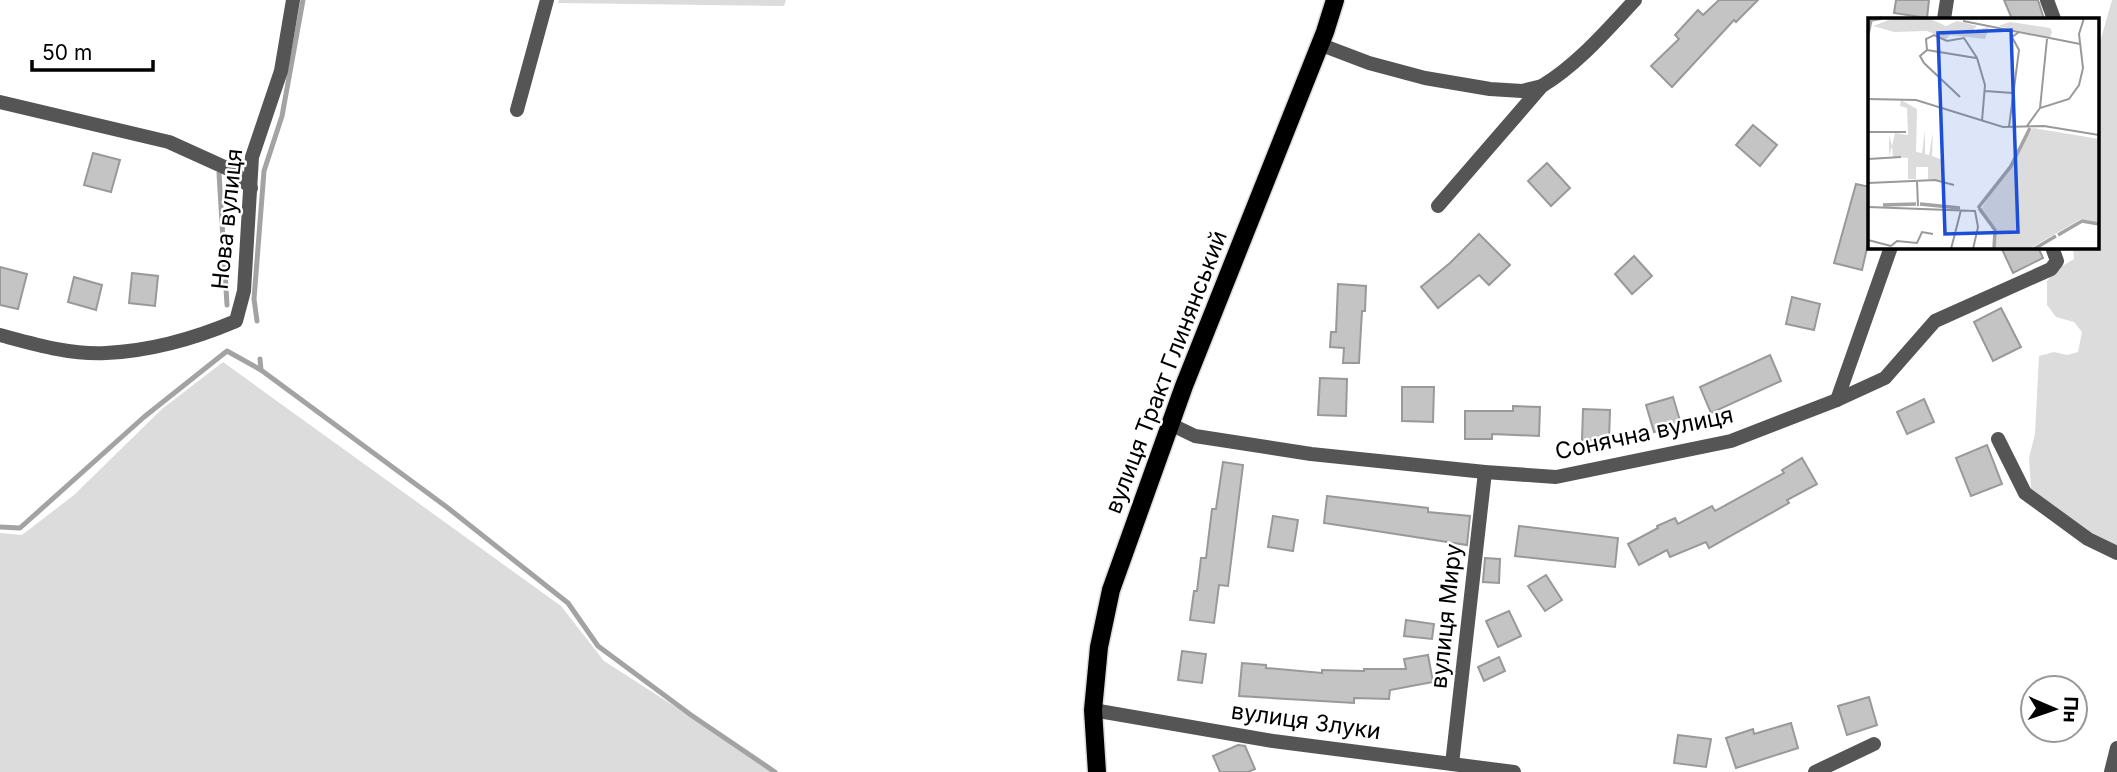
<svg xmlns="http://www.w3.org/2000/svg" width="2117" height="772" viewBox="0 0 2117 772" font-family="Inter,sans-serif">
<style>
.green{fill:#dcdcdc}
.lines{fill:none;stroke-linecap:round;stroke-linejoin:round}
.stream{stroke:#a3a3a3;stroke-width:5}
.building{fill:#c4c4c4;stroke:#999;stroke-width:2}
.primary-casing{stroke:#dbdbdb;stroke-width:21}
.minor{stroke:#555;stroke-width:14}
.primary{stroke:#000;stroke-width:18}
.labels{text-anchor:middle;dominant-baseline:central;stroke-width:5;stroke-linejoin:round;paint-order:stroke}
.street-label{font-size:23px;fill:#000;stroke:#fff}
.inset-river{fill:none;stroke:#a3a3a3;stroke-width:3.5}
.inset-road{fill:none;stroke:#999;stroke-width:2}
.view{fill:#1d4ed8;fill-opacity:0.15;stroke:#1d4ed8;stroke-width:3.5}
.inset-edge{fill:none;stroke:#000;stroke-width:3.5}
</style>
<rect width="100%" height="100%" fill="#fff"/>
<!-- green -->
<g class="green">
<polygon points="559,0 786,0 784,6 558,3"/>
<polygon points="2112,0 2117,0 2117,549 2059,514 2031,489 2029,458 2035,434 2039,356 2054,352 2067,355 2078,352 2082,332 2074,322 2056,317 2047,305 2047,281 2059,268 2074,259 2073,247 2098,247 2098,49"/>
<polygon points="223,362 561,606 604,661 777,772 0,772 0,533 22,535 74,495 162,409"/>
</g>
<g class="lines">
<!-- stream -->
<g class="stream">
<polyline points="219,173 227,305"/>
<polyline points="257,321 254,299 264,171 282,116 303,0"/>
<polyline points="260,359 261,370 448,508 568,603 598,646 691,715 775,772"/>
<polyline points="0,527 20,528 144,417 227,351 261,370"/>
</g>
</g>
<!-- building -->
<g class="building">
<polygon points="1719,0 1758,0 1736,22 1734,20 1672,87 1651,66 1679,39 1675,35 1698,10 1703,15"/>
<polygon points="1896,0 1929,0 1927,18 1894,13"/>
<polygon points="2004,0 2038,0 2044,19 2012,19"/>
<polygon points="1753,125 1777,145 1760,166 1736,145"/>
<polygon points="93,153 120,160 111,192 84,185"/>
<polygon points="1547,163 1570,188 1551,206 1528,181"/>
<polygon points="1856,184 1870,187 1870,235 1862,270 1834,263"/>
<polygon points="1479,234 1510,265 1489,285 1479,275 1438,308 1421,287 1450,263"/>
<polygon points="2001,247 2038,247 2043,258 2013,273"/>
<polygon points="1634,256 1652,276 1632,294 1615,274"/>
<polygon points="0,267 27,274 18,309 0,305"/>
<polygon points="132,273 158,276 155,306 129,303"/>
<polygon points="74,277 102,285 96,310 68,302"/>
<polygon points="1338,284 1366,286 1365,311 1362,311 1359,363 1343,363 1344,348 1330,347 1331,332 1336,332"/>
<polygon points="1792,297 1820,304 1814,330 1786,324"/>
<polygon points="2001,308 2021,347 1993,361 1974,322"/>
<polygon points="1770,355 1781,381 1711,413 1700,387"/>
<polygon points="1320,378 1347,379 1346,416 1318,415"/>
<polygon points="1402,387 1434,387 1433,422 1402,421"/>
<polygon points="1673,397 1681,424 1654,432 1646,405"/>
<polygon points="1924,399 1934,422 1907,434 1897,412"/>
<polygon points="1513,406 1540,407 1539,436 1492,434 1492,439 1465,439 1465,411 1513,411"/>
<polygon points="1583,409 1610,410 1609,441 1582,440"/>
<polygon points="1987,445 2002,484 1971,496 1956,458"/>
<polygon points="1802,458 1817,484 1787,500 1789,503 1709,548 1706,542 1670,557 1667,550 1639,565 1628,544 1658,528 1657,526 1675,518 1678,524 1712,506 1715,511 1784,473 1782,470"/>
<polygon points="1223,462 1243,465 1228,586 1219,585 1214,623 1190,620 1194,591 1197,591 1201,558 1206,558 1212,509 1216,509"/>
<polygon points="1327,496 1428,508 1428,512 1470,516 1467,545 1324,523"/>
<polygon points="1273,516 1298,520 1293,551 1268,547"/>
<polygon points="1519,526 1618,538 1615,567 1515,556"/>
<polygon points="1485,558 1500,559 1499,583 1483,582"/>
<polygon points="1546,575 1562,600 1545,611 1528,586"/>
<polygon points="1509,611 1521,636 1498,647 1486,621"/>
<polygon points="1406,620 1434,624 1432,639 1404,636"/>
<polygon points="1182,651 1206,654 1202,683 1178,680"/>
<polygon points="1428,655 1433,682 1390,690 1389,699 1354,698 1354,703 1239,696 1242,663 1266,665 1266,668 1322,673 1322,670 1364,671 1364,669 1406,669 1404,659"/>
<polygon points="1499,657 1505,671 1484,681 1478,667"/>
<polygon points="1869,697 1877,725 1847,735 1838,706"/>
<polygon points="1791,723 1798,748 1736,768 1726,738 1753,729 1754,734"/>
<polygon points="1678,735 1711,739 1706,767 1674,763"/>
<polygon points="1238,745 1245,746 1255,769 1248,772 1220,772 1213,756"/>
</g>
<g class="lines">
<defs>
<polyline id="primary" points="1097,772 1093,710 1099,647 1111,590 1184,386 1325,32 1335,0"/>
</defs>
<!-- primary casing -->
<use href="#primary" class="primary-casing"/>
<!-- minor -->
<g class="minor">
<polyline points="2047,0 2054,19"/>
<polyline points="1944,19 1947,0"/>
<polyline points="1319,44 1369,63 1425,78 1490,89 1522,91 1542,86"/>
<polyline points="0,102 169,142 233,171 251,188"/>
<polyline points="517,110 547,0"/>
<path d="M1438,206L1542,86C1578,64 1606,31 1635,0"/>
<path d="M0,335C34,344 71,355 106,353C150,351 196,338 236,321L244,291L252,157L281,71L293,0"/>
<polyline points="1837,400 1891,247"/>
<polyline points="1170,424 1195,436 1311,454 1485,472 1556,477 1731,441 1837,400 1885,378 1935,321 2051,269 2057,261 2052,247"/>
<polyline points="1998,439 2025,493 2088,539 2117,553"/>
<polyline points="1093,710 1273,741 1514,772"/>
<polyline points="1452,764 1485,472"/>
<polyline points="1815,772 1874,744"/>
<polyline points="2111,772 2117,748"/>
</g>
<!-- primary -->
<use href="#primary" class="primary"/>
</g>
<g class="labels">
<!-- street labels -->
<g class="street-label">
<text transform="translate(227 219) rotate(-84)">Нова вулиця</text>
<text transform="translate(1166 372) rotate(-69)">вулиця Тракт Глинянський</text>
<text transform="translate(1644 433) rotate(-12)">Сонячна вулиця</text>
<text transform="translate(1446 616) rotate(-84)">вулиця Миру</text>
<text transform="translate(1306 721) rotate(8)">вулиця Злуки</text>
</g>
</g>
<!-- overview -->
<g transform="translate(1868 18)">
<rect width="231" height="231" fill="#fff"/>
<path d="M26,0H60L78,8L89,3L109,8L104,13L121,9L117,21L82,17L78,21L59,13L26,14L5,8ZM142,4L182,10L184,14L182,20L130,8ZM33,82L49,91L48,134L54,135L57,112V136L61,137L65,114L64,138L75,142V163L60,161V149H48V161H40V140L25,139L24,128L21,138V118L24,128L27,115L40,117L39,90L32,88ZM165,110L231,121V205L213,201L161,231H127L128,212L111,194Z" fill="#dcdcdc"/>
<path class="inset-river" d="M0,16L3,2L14,0M52,186L92,190M15,187L48,186M110,190L143,148L162,110M111,190L127,212L126,231M190,217L214,203L231,206M166,231L188,218"/>
<path class="inset-road" d="M95,3L212,26M59,32L58,21L66,17L79,23L96,20L109,40L117,67L114,103M59,32L52,38L56,45L92,79M59,32L108,40M117,73L145,75M0,81L48,82L135,109L176,108L231,117M172,90L179,21M159,108L172,90L201,81L211,67L215,50L211,16L216,0M141,109L151,32L144,19L151,14M0,114H38M0,141L33,139M49,163L50,188M0,165L67,162L86,167M0,189L107,193L110,209L105,231M0,222L23,228M23,228L29,223L49,225L54,214L65,216M83,231L93,192"/>
<path class="view" d="M143,12L150,214L77,216L70,15Z"/>
<rect width="231" height="231" class="inset-edge"/>
</g>
<!-- north arrow -->
<g transform="translate(2054 709) rotate(92)"><circle r="33" fill="#ffffff" stroke="#999999" stroke-width="2"/>
<path d="M0-5L12 26L0 18L-12 26Z" fill="#000000"/>
<text y="-10" font-size="19" font-weight="bold" text-anchor="middle" fill="#000000">Пн</text>
</g>
<!-- scale -->
<path d="M32 60v10h121v-10" fill="none" stroke="#000000" stroke-width="3.5"/>
<text x="42" y="60" font-size="21" fill="#000000" stroke="#ffffff" stroke-width="5" paint-order="stroke">50 m</text>
</svg>
